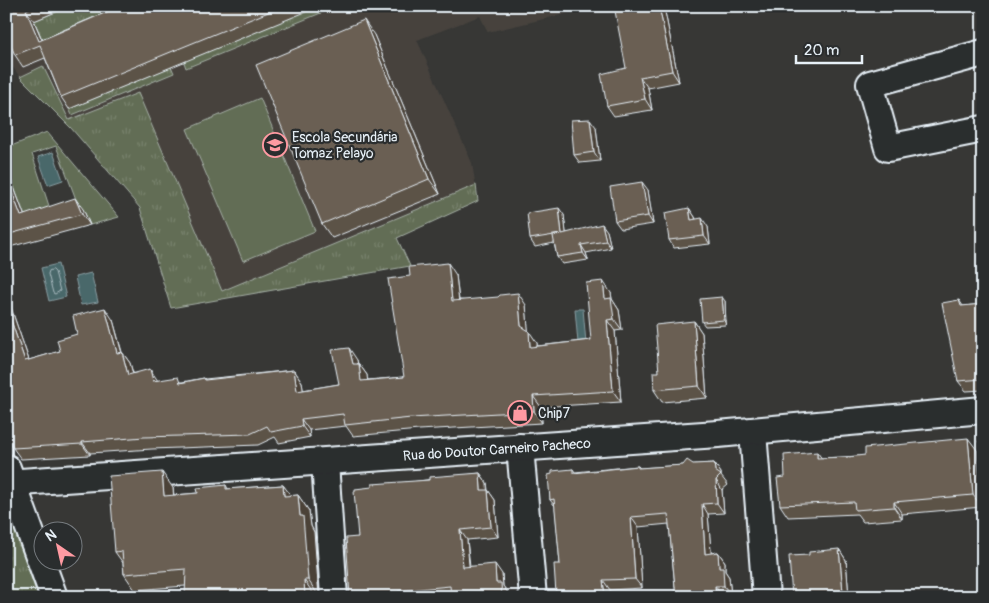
<svg xmlns="http://www.w3.org/2000/svg" width="989" height="603" viewBox="0 0 989 603" font-family="Pangolin,sans-serif">
<style>
.built{fill:#47433e}
.grass{fill:url(#grass-tufts);stroke:#a5afa6}
.garden{fill:#626d54;stroke:#a5afa6}
.water{fill:#49676a;stroke:#899ea3}
.lines{fill:none;stroke-linecap:round;stroke-linejoin:round}
.shore{stroke:#a8babf;stroke-width:1}
.minor-casing{stroke:#e8f1f8;stroke-width:30}
.minor{stroke:#2a2d2e;stroke-width:26}
.wall{fill:#5c5247;stroke:#e8f1f8}
.shaded-wall{fill:#4b4239;stroke:#e8f1f8}
.building{fill:#6b5f52;stroke:#e8f1f8}
.labels{text-anchor:middle;dominant-baseline:central;stroke-width:4.5;stroke-linejoin:round;paint-order:stroke}
.poi-label{font-size:14px;fill:#e8f1f8;stroke:#2a2d2e;text-anchor:start}
.street-label{font-size:14px;fill:#e8f1f8;stroke:#2a2d2e}
</style>
<defs>
<pattern id="grass-tufts" width="24" height="20" patternUnits="userSpaceOnUse" patternTransform="scale(1.25)"><rect width="24" height="20" fill="#626d54"/><path d="M3 7l-1-3M5 7V3M7 7l1-3M15 17l-1-3M17 17v-4M19 17l1-3" fill="none" stroke="#78826d"/></pattern>
</defs>
<rect width="100%" height="100%" fill="#373735"/>
<filter id="ink" filterUnits="userSpaceOnUse"><feTurbulence type="fractalNoise" baseFrequency=".02" numOctaves="2"/><feDisplacementMap in="SourceGraphic" scale="10" xChannelSelector="R" yChannelSelector="G"/><feConvolveMatrix kernelMatrix="1 2 1 2 8 2 1 2 1" color-interpolation-filters="sRGB"/></filter>
<g filter="url(#ink)">
<!-- built -->
<polygon class="built" points="6,6 600,6 488,32 480,16 417,40 472,163 478,201 397,238 410,266 171,308 140,208 71,128 20,77 6,58"/>
<!-- grass -->
<g class="grass">
<polygon points="70,6 140,6 47,52 34,21"/>
<polygon points="320,6 338,6 186,68 180,51"/>
<polygon points="167,57 174,73 72,115 69,109 165,69"/>
<polygon points="43,66 69,120 138,93 222,291 476,185 478,201 397,238 410,266 171,308 140,208 71,128 20,77"/>
<polygon points="6,509 8,511 38,597 6,597"/>
</g>
<!-- garden -->
<g class="garden">
<polygon points="260,98 315,231 243,261 187,129"/>
<polygon points="47,132 119,217 90,225 80,210 56,146 32,154 52,215 28,224 6,166 6,148"/>
</g>
<!-- water -->
<g class="water">
<polygon points="53,152 63,180 48,185 38,157"/>
<polygon points="58,264 66,297 49,301 41,268"/>
<polygon points="91,273 98,302 81,305 75,277"/>
<polygon points="575,309 583,309 586,343 578,343"/>
</g>
<g class="lines">
<!-- shore -->
<polygon class="shore" points="53,270 55,272 60,291 55,294 53,293 48,274 49,271"/>
<defs>
<g id="minor">
<polyline points="983,53 870,84 888,148 983,129"/>
<polyline points="753,432 766,597"/>
<polyline points="520,447 533,597"/>
<polyline points="325,462 334,597"/>
<polyline points="7,468 54,597"/>
<path id="s1" d="M6,483L718,434L983,410"/>
</g>
</defs>
<!-- minor casing -->
<use href="#minor" class="minor-casing"/>
<!-- minor -->
<use href="#minor" class="minor"/>
</g>
<!-- wall -->
<g class="wall">
<polygon points="6,6 70,6 34,21 42,39 121,6 320,6 69,109 61,97 45,58 23,67 15,55"/>
<polygon points="665,12 679,82 648,88 652,110 614,116 607,106 626,68"/>
<polygon points="374,35 440,194 332,238 322,224"/>
<polygon points="596,127 600,161 580,163 574,155"/>
<polygon points="6,166 24,215 83,209 90,225 6,248"/>
<polygon points="648,190 653,224 621,229 615,221"/>
<polygon points="689,208 695,217 696,219 708,227 710,244 674,248 669,240"/>
<polygon points="564,215 566,233 607,231 611,248 586,253 588,260 562,264 557,257 554,243 535,247 530,239"/>
<polygon points="456,275 459,300 526,305 528,331 537,343 537,346 591,340 611,293 612,299 619,310 622,330 615,331 621,402 541,407 542,423 419,430 353,436 346,426 309,430 310,437 279,443 275,437 258,445 152,449 90,453 90,455 21,459 13,448 6,430 6,298 9,302 29,360 60,351 77,334 113,320 122,352 130,363 133,373 158,381 182,382 204,378 205,379 294,370 302,382 303,390 339,384 357,360 358,364 359,364 367,375 367,380 404,377"/>
<polygon points="959,300 963,306 983,304 983,390 966,391 958,381"/>
<polygon points="725,301 726,325 705,326 702,322"/>
<polygon points="694,321 702,333 707,398 662,402 654,390 659,372"/>
<polygon points="977,450 982,507 902,514 902,519 863,522 857,514 788,517 780,505 817,452 821,458"/>
<polygon points="714,463 721,473 721,476 728,485 722,490 724,513 708,514 711,553 718,552 725,562 725,571 729,577 731,595 722,596 722,597 676,597 669,524 638,527 642,588 610,590 611,597 558,597 556,594 560,564 555,506 550,500 552,474 573,469 575,472 638,466 640,468"/>
<polygon points="480,473 487,483 488,490 495,500 498,537 467,540 470,566 502,574 503,586 508,593 508,597 350,597 358,537 372,487"/>
<polygon points="226,485 228,489 283,485 291,496 298,495 309,511 311,526 314,532 319,596 185,586 135,590 124,574 123,563 115,552 173,488 174,495 198,493"/>
<polygon points="839,549 846,560 849,597 792,597"/>
</g>
<!-- shaded-wall -->
<g class="shaded-wall">
<polygon points="659,6 661,6 665,12 679,82 672,71"/>
<polygon points="26,10 34,21 47,52 39,41"/>
<polygon points="364,20 374,35 440,194 429,179"/>
<polygon points="640,77 648,88 652,110 645,99"/>
<polygon points="590,119 596,127 600,161 594,152"/>
<polygon points="6,166 29,228 21,216 6,176"/>
<polygon points="642,182 648,190 653,224 648,216"/>
<polygon points="75,198 83,209 90,225 82,214"/>
<polygon points="559,208 564,215 567,241 562,234"/>
<polygon points="689,208 695,217 697,228 691,220"/>
<polygon points="702,218 708,227 710,244 704,236"/>
<polygon points="602,224 607,231 611,248 606,241"/>
<polygon points="581,245 586,253 588,260 583,253"/>
<polygon points="448,263 456,275 460,312 452,301"/>
<polygon points="603,281 611,293 612,299 619,310 622,330 614,319 605,299"/>
<polygon points="518,293 526,305 529,338 521,326"/>
<polygon points="722,297 725,301 726,325 724,320"/>
<polygon points="6,298 9,302 33,372 25,361 6,306"/>
<polygon points="105,308 113,320 125,365 117,353"/>
<polygon points="607,320 615,331 621,402 613,391"/>
<polygon points="694,321 702,333 707,398 699,386"/>
<polygon points="529,331 537,343 538,359 530,347"/>
<polygon points="349,348 357,360 360,375 359,364 367,375 369,392 361,381 353,364"/>
<polygon points="122,352 130,363 136,386 128,375"/>
<polygon points="150,369 158,381 153,381"/>
<polygon points="294,370 302,382 305,402 297,391"/>
<polygon points="533,396 541,407 542,423 534,411"/>
<polygon points="301,419 309,430 310,437 302,426"/>
<polygon points="968,438 977,450 982,507 973,495"/>
<polygon points="82,442 90,453 90,455 82,444"/>
<polygon points="817,452 826,464 817,458"/>
<polygon points="714,463 721,473 721,476 715,471"/>
<polygon points="162,472 173,488 175,512 164,496"/>
<polygon points="480,473 487,483 488,500 481,490"/>
<polygon points="716,480 722,490 724,513 717,503"/>
<polygon points="283,485 295,501 284,496"/>
<polygon points="488,490 495,500 498,537 491,527"/>
<polygon points="298,495 309,511 311,526 314,532 319,596 308,580 300,516"/>
<polygon points="894,502 902,514 902,519 894,507"/>
<polygon points="702,504 708,514 712,563 705,554"/>
<polygon points="631,517 638,527 642,588 635,579"/>
<polygon points="460,530 467,540 470,577 463,567"/>
<polygon points="839,549 846,560 849,597 846,597 843,592"/>
<polygon points="718,552 725,562 725,571 729,577 731,595 724,586 719,568"/>
<polygon points="495,564 502,574 503,586 508,593 508,597 502,597 496,583"/>
<polygon points="304,580 315,596 315,597 305,597"/>
<polygon points="603,580 610,590 611,597 605,597"/>
<polygon points="715,586 722,596 722,597 716,597"/>
<polygon points="398,591 402,597 398,597"/>
</g>
<!-- building -->
<g class="building">
<polygon points="6,6 34,6 26,10 39,41 121,6 283,6 61,97 40,45 15,55 6,35"/>
<polygon points="636,6 659,6 672,71 640,77 645,99 607,106 601,74 626,68 615,11"/>
<polygon points="364,20 429,179 322,224 256,65"/>
<polygon points="590,119 594,152 574,155 571,120"/>
<polygon points="6,176 21,216 75,198 82,214 6,235"/>
<polygon points="642,182 648,216 615,221 610,187"/>
<polygon points="559,208 562,234 602,224 606,241 581,245 583,253 557,257 553,236 560,234 530,239 527,213"/>
<polygon points="689,208 691,220 702,218 704,236 669,240 665,213"/>
<polygon points="448,263 452,301 498,297 500,295 518,293 521,326 529,331 530,347 591,340 586,283 603,281 605,299 611,298 614,319 607,320 613,391 533,396 534,411 411,418 345,425 343,414 301,419 302,426 271,432 267,426 250,434 144,437 82,442 82,444 13,448 6,430 6,306 25,361 60,351 57,340 77,334 73,316 105,308 117,353 122,352 128,375 150,369 153,381 178,377 180,383 204,378 205,380 294,370 297,391 339,384 332,350 349,348 353,364 359,364 361,381 404,377 388,279 410,276 409,267"/>
<polygon points="722,297 724,320 702,322 700,299"/>
<polygon points="959,300 961,306 983,304 983,379 958,381 942,303"/>
<polygon points="694,321 699,386 654,390 653,372 659,372 655,325"/>
<polygon points="968,438 973,495 894,502 894,507 855,510 854,502 780,505 777,478 785,477 784,455 817,452 817,458 848,457 865,455 865,448"/>
<polygon points="983,440 983,449 978,441"/>
<polygon points="687,460 693,464 714,463 715,471 721,475 716,480 717,503 702,504 705,554 718,552 719,568 723,568 724,586 715,586 716,597 676,597 668,514 631,517 635,579 603,580 605,597 561,597 561,594 556,594 554,564 560,564 554,499 550,500 548,475 552,474 552,471 573,469 573,473 638,466 638,468 683,465"/>
<polygon points="162,472 164,496 198,493 197,488 226,485 226,489 283,485 284,496 298,495 300,516 303,516 308,580 304,580 305,597 185,597 186,569 124,574 122,551 115,552 109,476"/>
<polygon points="480,473 481,490 488,490 491,527 460,530 463,567 495,564 496,583 501,583 502,597 451,597 450,586 398,591 398,597 350,597 346,538 358,537 354,491 355,491 355,489 372,487 372,484 429,480 429,477"/>
<polygon points="839,549 843,592 829,593 829,597 792,597 789,556 809,555 809,552"/>
</g>
</g>
<!-- icons -->
<defs>
<symbol id="school-ring" viewBox="-11 -11 22 22"><circle r="9.5" fill="#2a2d2e" stroke="#ff9aa2" stroke-width="1.5"/><path d="M0-5L7-2L0 1L-7-2ZM-4 1L0 2.5L4 1V4Q0 6-4 4Z" fill="#ff9aa2"/></symbol>
<symbol id="shop-ring" viewBox="-11 -11 22 22"><circle r="9.5" fill="#2a2d2e" stroke="#ff9aa2" stroke-width="1.5"/><path d="M-5-2.5h2.3a2.7 3.5 0 0 1 5.4 0H5L5.5 6h-11ZM-1.5-2.5h3a1.5 2.3 0 0 0-3 0Z" fill="#ff9aa2"/></symbol>
</defs>
<g fill-rule="evenodd">
<use href="#school-ring" x="261" y="131" width="28" height="28"/>
<use href="#shop-ring" x="506" y="399" width="28" height="28"/>
</g>
<g class="labels">
<!-- poi labels -->
<g class="poi-label">
<text x="292" y="137">Escola Secundária<tspan x="292" dy="16">Tomaz Pelayo</tspan></text>
<text x="538" y="413">Chip7</text>
</g>
<!-- street labels -->
<g class="street-label">
<text stroke="none"><textPath href="#s1" startOffset="492">Rua do Doutor Carneiro Pacheco</textPath></text>
</g>
</g>
<!-- margin -->
<rect width="989" height="603" fill="none" stroke="#2a2d2e" stroke-width="25"/>
<rect x="12" y="12" width="964" height="578" fill="none" stroke="#e8f1f8" stroke-width="2" filter="url(#ink)"/>
<!-- north arrow -->
<g transform="translate(58 546) rotate(326)"><circle r="24" fill="#2a2d2e" stroke="#767b7f"/>
<path d="M0-4L9 19L0 12L-9 19Z" fill="#ff9aa2"/>
<text y="-8" font-size="14" font-weight="bold" text-anchor="middle" fill="#e8f1f8">N</text>
</g>
<!-- scale -->
<path d="M796 55v8h66v-8" fill="none" stroke="#e8f1f8" stroke-width="2.5"/>
<text x="804" y="55" font-size="15" fill="#e8f1f8" stroke="#2a2d2e" stroke-width="4" paint-order="stroke">20 m</text>
</svg>
